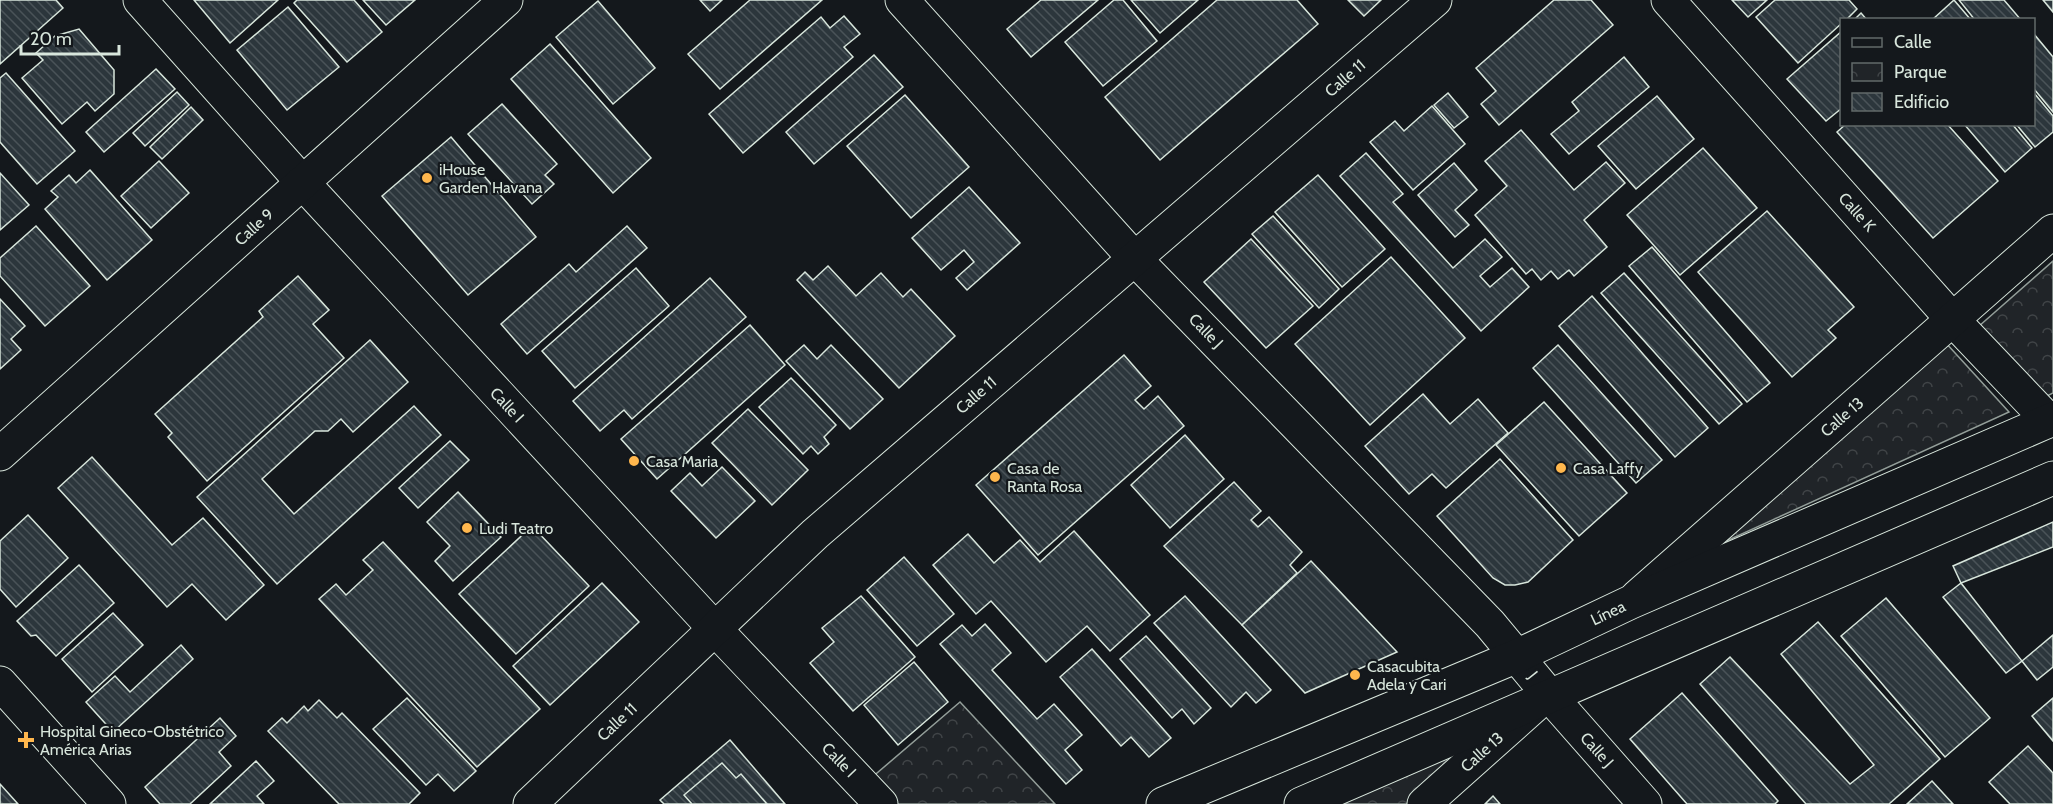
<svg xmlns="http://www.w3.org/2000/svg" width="2053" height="804" viewBox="0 0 2053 804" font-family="Cabin,sans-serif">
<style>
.park{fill:url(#park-crowns);stroke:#939e99;stroke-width:1.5}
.building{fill:url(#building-back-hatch);stroke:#d8e6dc;stroke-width:1.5}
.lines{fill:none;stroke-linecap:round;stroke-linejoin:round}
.minor-casing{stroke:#d8e6dc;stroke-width:35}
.major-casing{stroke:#d8e6dc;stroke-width:35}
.minor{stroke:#14181c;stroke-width:33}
.major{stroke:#14181c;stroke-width:33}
.poi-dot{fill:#ffb74d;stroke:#14181c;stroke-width:2}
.labels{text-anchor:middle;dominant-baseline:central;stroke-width:4.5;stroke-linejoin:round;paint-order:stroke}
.street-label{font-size:16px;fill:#d8e6dc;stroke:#14181c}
.poi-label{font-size:16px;fill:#d8e6dc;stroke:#14181c;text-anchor:start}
</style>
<defs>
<pattern id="park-crowns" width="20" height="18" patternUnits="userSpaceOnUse" patternTransform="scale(1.5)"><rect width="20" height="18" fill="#202428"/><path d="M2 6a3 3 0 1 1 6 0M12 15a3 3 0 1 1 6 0" fill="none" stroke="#404447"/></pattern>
<pattern id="building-back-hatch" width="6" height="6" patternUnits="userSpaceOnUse" patternTransform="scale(1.5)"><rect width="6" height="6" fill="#2c363c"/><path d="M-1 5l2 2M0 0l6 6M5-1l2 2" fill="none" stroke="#4a5358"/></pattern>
</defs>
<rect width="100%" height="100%" fill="#14181c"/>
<!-- park -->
<g class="park">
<polygon points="2053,261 2053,393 2047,396 1978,327"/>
<polygon points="1945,342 2009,412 1722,543"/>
<polygon points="1540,700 1420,804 1301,804"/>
<polygon points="960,702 1055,804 881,804 863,785"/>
</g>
<!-- building -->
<g class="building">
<polygon points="0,0 56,0 63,8 0,64"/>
<polygon points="194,0 278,0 230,43"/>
<polygon points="297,0 354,0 382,32 347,62 294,3"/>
<polygon points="363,0 415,0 386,25"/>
<polygon points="700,0 722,0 710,11"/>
<polygon points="750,0 822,0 720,89 688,54"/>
<polygon points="1041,0 1098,0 1031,57 1007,29"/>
<polygon points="1114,0 1123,0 1157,41 1103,86 1065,42"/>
<polygon points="1131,0 1198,0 1160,33"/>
<polygon points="1217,0 1297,0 1318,24 1160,160 1105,97"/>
<polygon points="1348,0 1381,0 1364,16"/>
<polygon points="1554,0 1591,0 1613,25 1499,125 1481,104 1496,91 1476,68"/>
<polygon points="1732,0 1767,0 1748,17"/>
<polygon points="1775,0 1849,0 1857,9 1846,20 1842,20 1842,23 1798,63 1756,17"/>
<polygon points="1954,0 1971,20 1932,20"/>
<polygon points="1959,0 2004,0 2021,20 1975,20"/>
<polygon points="2043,0 2053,0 2053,12"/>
<polygon points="598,1 655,68 613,104 556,37"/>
<polygon points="288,7 339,67 287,110 237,50"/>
<polygon points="1861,13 1867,20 1854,20"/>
<polygon points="844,16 860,34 844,47 853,57 743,153 709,114 821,17 830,28"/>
<polygon points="79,29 114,70 114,94 95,111 87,102 62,124 22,78 43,60 36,53 55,36"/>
<polygon points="1842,31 1842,108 1826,121 1787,79"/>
<polygon points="2034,34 2053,57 2053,112 2034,89"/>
<polygon points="550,44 651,158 613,193 511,79"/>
<polygon points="874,55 903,87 814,164 786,132"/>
<polygon points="1624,57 1649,87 1569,154 1551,134 1579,111 1572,102"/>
<polygon points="156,69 175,89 104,152 86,132"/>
<polygon points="6,73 75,151 37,184 0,142 0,78"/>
<polygon points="177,92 189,105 145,146 133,133"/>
<polygon points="1448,93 1468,117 1454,128 1434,105"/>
<polygon points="2034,93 2053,116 2053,132 2035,147 2016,124 2034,124"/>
<polygon points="905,95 969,167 911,218 847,146"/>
<polygon points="1657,96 1694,139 1636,189 1598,146"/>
<polygon points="502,104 557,164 545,175 554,184 532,204 468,134"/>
<polygon points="1432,106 1465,144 1413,190 1370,142 1395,121 1404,131"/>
<polygon points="191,107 203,120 162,159 150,147"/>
<polygon points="1846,124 1947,124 1998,181 1933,238 1837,132"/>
<polygon points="1964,124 2012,124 2032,148 2005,172"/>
<polygon points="1521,130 1574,190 1606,162 1625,183 1584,220 1607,247 1574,276 1569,270 1558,279 1551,271 1541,280 1532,269 1526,274 1475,215 1507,186 1485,161"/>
<polygon points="451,137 536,237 468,295 382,196"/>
<polygon points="1703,148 1757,208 1680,275 1627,215"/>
<polygon points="1366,153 1403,194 1393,202 1453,268 1485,239 1502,257 1480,276 1490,287 1512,268 1529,287 1481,331 1340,176"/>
<polygon points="159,161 189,193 151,228 121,196"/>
<polygon points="1454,163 1477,190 1455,210 1469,225 1455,237 1418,195"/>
<polygon points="90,170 152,240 107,280 45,209 58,197 51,191 69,175 76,183"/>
<polygon points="0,173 29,205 0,230"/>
<polygon points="1318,175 1385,249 1342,287 1275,212"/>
<polygon points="969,187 1020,243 967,290 956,278 974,262 964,250 941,270 912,238"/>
<polygon points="1767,211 1854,307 1828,330 1836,338 1792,377 1698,272"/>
<polygon points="1273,216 1339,289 1319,308 1252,234"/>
<polygon points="36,226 90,286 45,326 0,276 0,258"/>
<polygon points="627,226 647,248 527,354 501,324 569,264 576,272"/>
<polygon points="1251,239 1313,306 1266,348 1204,282"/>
<polygon points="1652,247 1770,383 1747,402 1629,266"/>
<polygon points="1391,257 1465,338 1370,425 1295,344"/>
<polygon points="828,266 856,296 881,273 903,297 911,289 955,336 899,388 797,280 805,272 813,280"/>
<polygon points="636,268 669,306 575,388 542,351"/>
<polygon points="1624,273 1742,404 1719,424 1601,293"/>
<polygon points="298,276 329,310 313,324 344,358 207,481 168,437 172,433 155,414 263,317 259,311"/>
<polygon points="710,278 746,317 632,419 624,410 600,431 573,401"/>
<polygon points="1592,296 1708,428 1675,457 1559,326"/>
<polygon points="0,299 25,326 11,339 21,350 0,369"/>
<polygon points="750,325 785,365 657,479 621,439"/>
<polygon points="370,340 408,382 353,432 341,419 328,431 315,431 262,479 294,514 414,406 441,435 277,584 197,497"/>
<polygon points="804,345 817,359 831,345 883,399 850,429 786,361"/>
<polygon points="1558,345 1662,460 1636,483 1533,368"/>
<polygon points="1124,355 1151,386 1135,400 1144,409 1158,396 1184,426 1038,555 976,485"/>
<polygon points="791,378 836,425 824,437 829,444 818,454 811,446 803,454 759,407"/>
<polygon points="1423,394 1450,424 1478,399 1508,433 1446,488 1432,474 1409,494 1365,446"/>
<polygon points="1544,402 1627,493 1579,536 1496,445"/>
<polygon points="748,409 808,470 772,505 712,443"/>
<polygon points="1185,435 1224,479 1170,528 1131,485"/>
<polygon points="450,441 469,460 418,508 399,488"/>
<polygon points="92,457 172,545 203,518 264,585 226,620 192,584 167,607 58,488"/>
<polygon points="1500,459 1573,540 1528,582 1515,585 1505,585 1493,578 1437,516"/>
<polygon points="722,467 755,501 716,538 671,491 690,473 702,486"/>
<polygon points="1234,482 1261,511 1251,520 1258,527 1269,517 1302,552 1290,565 1297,573 1242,625 1164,546"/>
<polygon points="458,492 501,537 453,581 435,561 450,546 427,522"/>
<polygon points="28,515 68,558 16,607 0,589 0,541"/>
<polygon points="2053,522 2053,547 1961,583 1953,566"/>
<polygon points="532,526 589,586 516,654 459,594"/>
<polygon points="1074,531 1150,615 1110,651 1087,626 1046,662 991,601 976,614 933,565 968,534 994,563 1020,540 1040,562"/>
<polygon points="383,542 540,709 477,767 319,599 336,584 346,595 373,570 363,560"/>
<polygon points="904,557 954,614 917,646 867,590"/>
<polygon points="1311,561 1397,652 1305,693 1242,625"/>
<polygon points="79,565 114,603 56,656 36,635 31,636 17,621"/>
<polygon points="602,583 639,622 550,705 513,666"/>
<polygon points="1961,583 2022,661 2006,673 1943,597"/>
<polygon points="861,596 915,657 853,711 810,663 834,642 822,628"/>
<polygon points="1185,596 1271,690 1256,703 1246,692 1231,707 1154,623"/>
<polygon points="1886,598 1990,718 1945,757 1841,636"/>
<polygon points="113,613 143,645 92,692 62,659"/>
<polygon points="1818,622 1940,759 1889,804 1806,804 1700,684 1730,657 1850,784 1874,765 1781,654"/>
<polygon points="985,624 1011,653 992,670 1037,719 1054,704 1082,735 1065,750 1082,770 1066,784 940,644 962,625 972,636"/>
<polygon points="2053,635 2053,667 2037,680 2022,661"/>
<polygon points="1146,636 1211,708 1194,724 1182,709 1172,718 1120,659"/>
<polygon points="181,645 193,659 113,732 86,702 115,676 130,692"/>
<polygon points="1092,649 1171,738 1149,757 1131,737 1121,746 1060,677"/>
<polygon points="914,662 948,702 898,745 864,705"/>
<polygon points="1682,693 1778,801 1775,804 1687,804 1630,739"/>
<polygon points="407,698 476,771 454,791 438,774 426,785 373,729"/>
<polygon points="2053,698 2053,741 2032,716"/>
<polygon points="319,700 337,718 342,713 420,793 409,804 339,804 268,731 282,718 287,723 304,706 308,711"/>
<polygon points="220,718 236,736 219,752 231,766 190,804 160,804 145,787"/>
<polygon points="730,740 785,804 664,804 660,800"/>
<polygon points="2028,746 2053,773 2053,804 2010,804 1989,782"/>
<polygon points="256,761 274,781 257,796 264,804 210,804"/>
<polygon points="722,763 736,778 741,774 767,804 692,804 684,795"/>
<polygon points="1932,781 1953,804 1907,804"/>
<polygon points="0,784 18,804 0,804"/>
<polygon points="1493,796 1500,804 1485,804"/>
</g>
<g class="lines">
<defs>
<g id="minor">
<polyline points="140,0 303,183 715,629 881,804"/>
<polyline points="902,0 1135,259 1490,624 1549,695 1645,804"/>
<polyline points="1668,0 1953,320 2049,421"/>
<polyline points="0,454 506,0"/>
<polyline points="1637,597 2053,231"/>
<polyline points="0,683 109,804"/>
<polyline points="530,804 815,534 1435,0"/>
<polyline points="1424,804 1535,705"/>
</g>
<g id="major">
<polyline points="1163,804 1517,656 1631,602 2053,419"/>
<polyline points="1301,804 2053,478"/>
</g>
</defs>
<!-- minor casing -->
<use href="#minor" class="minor-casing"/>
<!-- major casing -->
<use href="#major" class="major-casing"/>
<!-- minor -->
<use href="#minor" class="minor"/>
<!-- major -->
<use href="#major" class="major"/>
</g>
<!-- markers -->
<g class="poi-dot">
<circle cx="427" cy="178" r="6"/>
<circle cx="634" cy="461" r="6"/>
<circle cx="1561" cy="468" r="6"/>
<circle cx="995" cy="477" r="6"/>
<circle cx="467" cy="528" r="6"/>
<circle cx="1355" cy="675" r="6"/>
<path d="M23 731h6v6h6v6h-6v6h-6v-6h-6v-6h6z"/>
</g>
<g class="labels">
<!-- street labels -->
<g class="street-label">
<text transform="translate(1345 78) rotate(-41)">Calle 11</text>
<text transform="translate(1857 212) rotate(48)">Calle K</text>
<text transform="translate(254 227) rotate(-42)">Calle 9</text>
<text transform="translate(1206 331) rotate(46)">Calle J</text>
<text transform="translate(976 395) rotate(-41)">Calle 11</text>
<text transform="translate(507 405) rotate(47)">Calle I</text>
<text transform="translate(1842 417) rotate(-41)">Calle 13</text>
<text transform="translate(1608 613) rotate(-25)">Línea</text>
<text transform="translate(1533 675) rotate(51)">J</text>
<text transform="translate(617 722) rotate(-43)">Calle 11</text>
<text transform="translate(1597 750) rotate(48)">Calle J</text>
<text transform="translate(1482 752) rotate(-42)">Calle 13</text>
<text transform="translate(839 760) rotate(46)">Calle I</text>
</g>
<!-- poi labels -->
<g class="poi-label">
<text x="439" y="169">iHouse<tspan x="439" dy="18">Garden Havana</tspan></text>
<text x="646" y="461">Casa Maria</text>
<text x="1007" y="468">Casa de<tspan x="1007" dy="18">Ranta Rosa</tspan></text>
<text x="1573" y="468">Casa Laffy</text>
<text x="479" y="528">Ludi Teatro</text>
<text x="1367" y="666">Casacubita<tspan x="1367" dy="18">Adela y Cari</tspan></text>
<text x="40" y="731">Hospital Gineco-Obstétrico<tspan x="40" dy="18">América Arias</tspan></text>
</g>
</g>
<!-- legend -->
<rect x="1840" y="18" width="195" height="108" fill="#14181c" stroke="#626a69" stroke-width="1.5"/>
<rect x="1852" y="38" width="30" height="9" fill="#14181c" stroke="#626a69" stroke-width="1.5"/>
<text x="1894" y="48" font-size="18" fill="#d8e6dc">Calle</text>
<rect x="1852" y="63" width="30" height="18" fill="url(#park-crowns)" stroke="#626a69" stroke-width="1.5"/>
<text x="1894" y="78" font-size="18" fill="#d8e6dc">Parque</text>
<rect x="1852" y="93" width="30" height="18" fill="url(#building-back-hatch)" stroke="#626a69" stroke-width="1.5"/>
<text x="1894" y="108" font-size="18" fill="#d8e6dc">Edificio</text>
<!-- scale -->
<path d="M21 45v9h98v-9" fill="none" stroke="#d8e6dc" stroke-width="3"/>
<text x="30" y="45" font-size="18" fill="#d8e6dc" stroke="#14181c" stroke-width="4.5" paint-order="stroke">20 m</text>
</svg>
